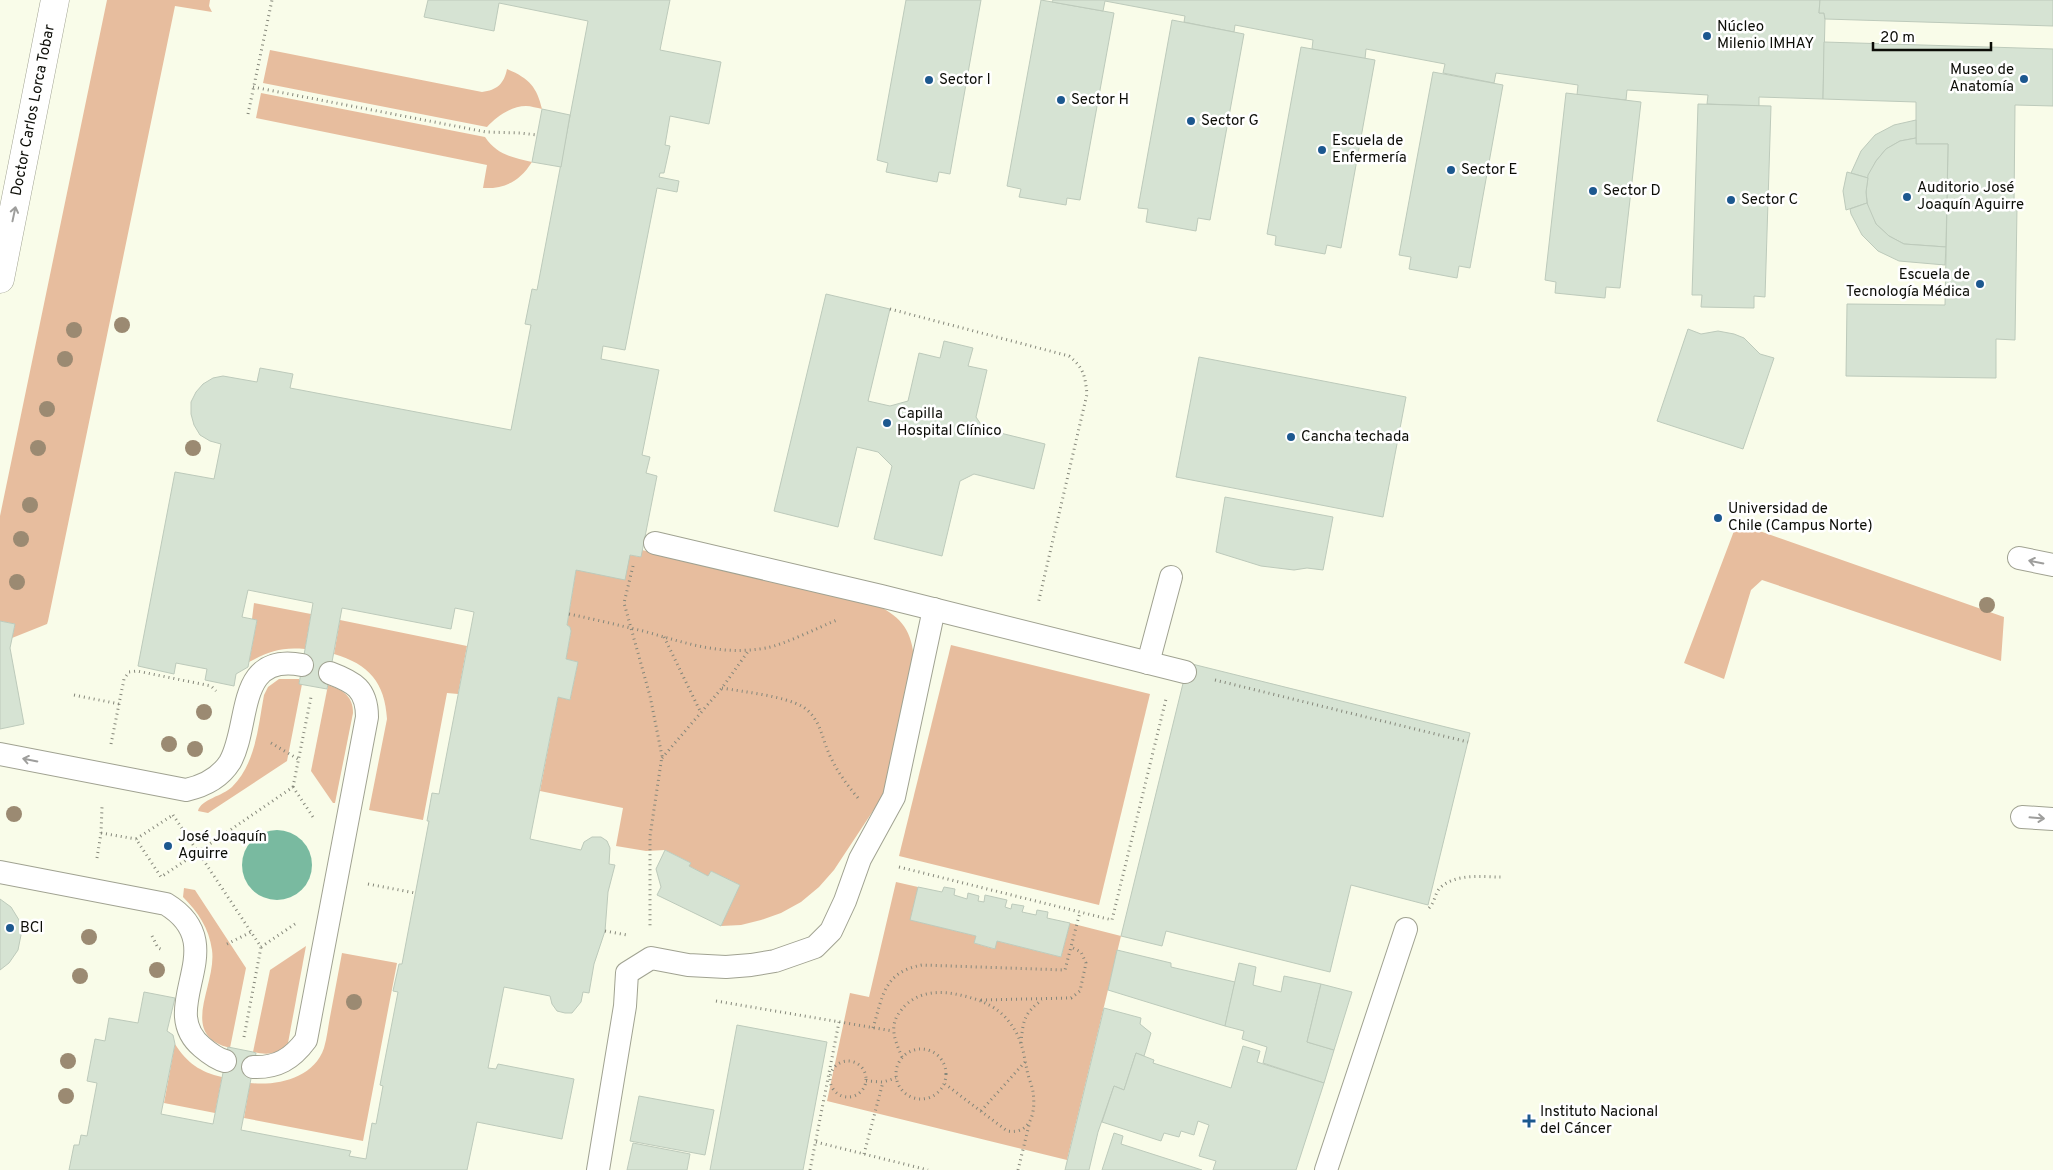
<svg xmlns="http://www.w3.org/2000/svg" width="2053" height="1170" viewBox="0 0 2053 1170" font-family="Overpass,sans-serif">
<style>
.green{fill:#e7bd9e}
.water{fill:#79baa0}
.building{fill:#d6e3d3;stroke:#bdcabb}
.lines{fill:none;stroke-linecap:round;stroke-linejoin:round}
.service-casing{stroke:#a0a291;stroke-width:24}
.secondary-casing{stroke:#a0a291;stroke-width:29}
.path{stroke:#85877a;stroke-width:3;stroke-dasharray:1 4;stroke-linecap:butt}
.service{stroke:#fff;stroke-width:22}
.secondary{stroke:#fff;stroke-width:28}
.tree{fill:#9b8a72}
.oneway{stroke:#9e9e9c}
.poi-dot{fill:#1c588f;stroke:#fff;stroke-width:2}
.labels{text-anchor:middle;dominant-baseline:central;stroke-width:5;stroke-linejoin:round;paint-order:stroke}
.poi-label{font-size:15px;fill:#0c0d07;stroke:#fff;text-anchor:start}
.street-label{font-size:15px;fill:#0c0d07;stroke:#fff}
</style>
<rect width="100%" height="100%" fill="#f9fce9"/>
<!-- green -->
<g class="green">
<polygon points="107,0 210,0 209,6 212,12 175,6 48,621 47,624 12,638 15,624 0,621 0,516"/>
<path d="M270,50L482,92C497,90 504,84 507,69C529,78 537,87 542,109C537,108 531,106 526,106C511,106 496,117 487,127L263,83Z"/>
<path d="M261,93L485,137C497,155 512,157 532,162C520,181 505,189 483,188L487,165L256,118Z"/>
<polygon points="1737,523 2004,617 2001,661 1762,580 1751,590 1724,679 1684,663"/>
<path d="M642,550L878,606C902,617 912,632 914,659L892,782L834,870L819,887L801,902L781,913L761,920L741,925L721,926L740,885L711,871L708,876L689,866L691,863L665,850L646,851L616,846L623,808L540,791L558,697L570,700L578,662L566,659L571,631L570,627L567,625L576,570L630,555L640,557Z"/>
<path d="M254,603L311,614L305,649C281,647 270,651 249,662L257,620L252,619Z"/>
<path d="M340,620L467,646L458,694L447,693L423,820L369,810L387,719C385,683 369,664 334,654Z"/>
<polygon points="951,645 1150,694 1099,905 899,856"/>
<path d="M279,679H299V683L302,684L287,761L208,813L198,811C201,799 223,796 232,787C256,763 258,727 264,695L268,687Z"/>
<path d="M328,685C343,690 353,696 353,713L335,803H333L311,771Z"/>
<polygon points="896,882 918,887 911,920 976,936 974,943 994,949 997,941 1061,957 1070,923 1121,936 1067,1160 827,1101 850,993 869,997"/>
<path d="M184,888L195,890L246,968L230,1048C177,1035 217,986 212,950C209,928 198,912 183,897Z"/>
<path d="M306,946L288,1043C278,1055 267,1055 253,1052L270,970Z"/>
<path d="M342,953L397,963L363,1141L244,1118L250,1083C278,1086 314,1078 324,1048C327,1038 328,1027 330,1017C334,996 338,974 342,953Z"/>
<path d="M175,1044C187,1063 200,1072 222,1077L215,1113L164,1103Z"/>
</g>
<!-- water -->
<circle class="water" cx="277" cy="865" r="35"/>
<!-- building -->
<g class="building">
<polygon points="428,0 670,0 660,50 721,62 709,124 670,116 665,145 670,146 664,173 660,173 659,177 679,181 677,192 657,188 625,350 603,346 601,359 659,370 642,455 650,457 646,473 657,476 641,557 630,555 625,580 576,570 567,625 570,627 571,631 566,659 578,662 570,700 558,697 530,839 581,850 584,842 592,837 601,837 607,841 610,848 609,864 615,865 608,892 605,931 594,964 589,993 583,992 581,1002 572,1013 565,1013 557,1011 552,1004 550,996 504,987 488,1068 496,1069 498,1064 574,1079 562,1139 477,1122 467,1170 69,1170 74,1145 79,1145 81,1135 87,1136 97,1083 87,1081 95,1039 105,1041 109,1018 138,1023 144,992 175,998 167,1031 173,1035 175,1044 161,1114 213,1124 228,1047 253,1052 256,1053 241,1130 351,1151 349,1156 366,1159 372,1123 376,1124 383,1086 380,1085 398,992 393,991 399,964 402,964 429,821 427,821 432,793 439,794 474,612 455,608 451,629 342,608 327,689 299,684 313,603 248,590 242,617 257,620 248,667 236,674 234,686 205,680 207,669 176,663 174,674 138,666 175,472 214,479 221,444 210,441 200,435 194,425 191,414 191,402 196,392 203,384 213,378 223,376 257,382 260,368 293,374 290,388 511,430 531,325 525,324 532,289 537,290 588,21 499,3 494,31 424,17"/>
<polygon points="906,0 981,0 950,174 939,172 937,182 886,172 888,163 877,160"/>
<polygon points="1041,0 1114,13 1080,200 1067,198 1066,205 1019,197 1021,189 1007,186"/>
<polygon points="1053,0 1820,0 1819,13 1824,13 1825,19 1823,99 1759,97 1759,106 1707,104 1708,95 1627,90 1626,100 1577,95 1578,85 1496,73 1494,83 1443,73 1445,64 1366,49 1365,59 1312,49 1313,40 1235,25 1234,32 1184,22 1185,16 1105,1 1103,11 1052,2"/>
<polygon points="1820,0 2053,0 2053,26 1825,19 1824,13 1819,13"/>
<polygon points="1172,20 1244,34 1210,220 1198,218 1196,231 1146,222 1148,209 1138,208"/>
<polygon points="1824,42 2053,49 2053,106 2015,105 2014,206 1947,206 1948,144 1916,144 1916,102 1823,99"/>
<polygon points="1301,47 1375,60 1341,248 1327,245 1325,254 1275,245 1276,236 1267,234"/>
<polygon points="1433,72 1503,85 1470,268 1459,266 1457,278 1409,269 1411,257 1399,255"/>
<polygon points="1566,93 1641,102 1620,288 1606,287 1605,298 1555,293 1556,282 1545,280"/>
<polygon points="1698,104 1771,106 1765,297 1754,296 1754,308 1701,307 1702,295 1692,295"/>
<polygon points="542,109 570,115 561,167 532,162"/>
<polygon points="1916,120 1916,138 1900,141 1886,149 1876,161 1868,178 1851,173 1861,151 1875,135 1894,125"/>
<polygon points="1916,138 1916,144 1948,144 1946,247 1904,244 1889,236 1876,224 1868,209 1866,192 1868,175 1876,161 1886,149 1900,141"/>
<polygon points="1847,172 1868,178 1866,192 1867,203 1846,210 1843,191"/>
<polygon points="1867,203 1876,224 1889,236 1904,244 1946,247 1945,265 1899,261 1878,251 1862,235 1851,214 1850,209"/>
<polygon points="1947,206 2017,207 2015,340 1996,339 1996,378 1846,376 1847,304 1945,305"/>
<polygon points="826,294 890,309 868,401 890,406 908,401 919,353 940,358 944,341 973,348 968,366 987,370 976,417 984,429 1045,444 1034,489 974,474 960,481 942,556 874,539 892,466 878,452 857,447 838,527 774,511"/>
<polygon points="1688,329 1701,334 1718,331 1734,334 1744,338 1760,354 1774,358 1743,449 1657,421"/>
<polygon points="1199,357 1406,397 1383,517 1176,477"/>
<polygon points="1225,497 1333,517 1323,570 1307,568 1294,570 1261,566 1216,552"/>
<polygon points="0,621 15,624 10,648 24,724 0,729"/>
<polygon points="1188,663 1470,733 1428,905 1351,885 1330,972 1166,931 1162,946 1121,936"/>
<polygon points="665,850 691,863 689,866 708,876 711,871 740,885 721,926 657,895 661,887 656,869"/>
<polygon points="918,887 942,892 944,887 955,889 954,895 967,899 968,893 979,896 978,901 984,902 985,895 1007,900 1005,907 1011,909 1012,904 1024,906 1022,912 1036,915 1037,910 1048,912 1047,918 1070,923 1061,957 997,941 995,949 974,943 976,936 910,920"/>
<polygon points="0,899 11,907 19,920 21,935 18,950 9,963 0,970"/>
<polygon points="1117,950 1171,963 1171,967 1235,982 1225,1026 1108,990"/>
<polygon points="1239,963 1256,967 1253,985 1281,992 1284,976 1321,984 1307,1042 1334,1050 1324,1083 1263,1063 1267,1047 1242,1039 1244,1031 1225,1026"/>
<polygon points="1321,984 1352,992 1334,1050 1307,1042"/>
<polygon points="1104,1008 1141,1018 1140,1024 1151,1033 1144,1056 1136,1053 1124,1090 1114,1086 1098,1132 1089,1170 1065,1170"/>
<polygon points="737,1025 827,1042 803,1170 710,1170"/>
<polygon points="1243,1046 1260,1051 1257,1062 1324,1083 1296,1170 1213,1170 1216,1161 1199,1156 1209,1125 1198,1121 1194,1135 1181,1131 1179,1137 1164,1133 1161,1141 1102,1122 1114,1086 1124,1090 1136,1053 1154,1060 1153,1063 1231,1088"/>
<polygon points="639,1096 714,1110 705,1155 630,1141"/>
<polygon points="1114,1133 1123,1136 1121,1144 1202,1170 1102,1170"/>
<polygon points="633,1143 690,1154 687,1170 627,1170"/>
</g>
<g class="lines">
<defs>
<g id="service">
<polyline points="655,543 881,596 1185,672"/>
<polyline points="2019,558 2053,565"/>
<polyline points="1148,663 1171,577"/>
<path d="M0,754L186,790C204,786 220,778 230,762C251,725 235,652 302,665"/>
<polyline points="2022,817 2053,819"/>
<path d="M0,872L166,904C235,946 154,1007 202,1047C209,1053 217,1059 225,1061"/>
<path d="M253,1067C277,1068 292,1059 306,1040L367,717C367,689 354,682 330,673"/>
<polyline points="598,1170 625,1006 627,973 651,958 688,965 726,967 751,965 775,961 815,947 831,931 845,901 860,859 894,797 934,609"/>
<polyline points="1326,1170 1406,929"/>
</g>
<g id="secondary">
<path id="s1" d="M0,279L55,0"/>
</g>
</defs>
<!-- service casing -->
<use href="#service" class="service-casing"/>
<!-- secondary casing -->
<use href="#secondary" class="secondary-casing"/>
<!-- path -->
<g class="path">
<polyline points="253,87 486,132 520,133 537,135"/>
<polyline points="248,114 272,0"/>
<path d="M890,309L1069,356C1084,368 1085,376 1087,394L1038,604"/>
<polyline points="633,566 624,603 650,696 662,756 650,836 650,926"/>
<path d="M569,614C593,619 618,625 643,631C686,643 721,656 766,648C786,644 817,628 837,620"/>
<polyline points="664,637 701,713"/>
<polyline points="1215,680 1468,742"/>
<path d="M722,688C744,692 785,696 803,707C822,719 822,742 832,760C839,774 848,786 858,798"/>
<polyline points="74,695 119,704"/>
<polyline points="271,743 298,759"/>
<polyline points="111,744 124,679 129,672 137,671 211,686 216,691"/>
<polyline points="662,758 722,688 749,650"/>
<polyline points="293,787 311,697"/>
<polygon points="173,815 198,852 161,877 136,839"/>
<polyline points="101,833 136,839"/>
<polyline points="97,858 101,833 102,807"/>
<polyline points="899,867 1112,920 1166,699"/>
<polyline points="368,884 415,893"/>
<path d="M1429,908C1435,902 1435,893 1440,888C1455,873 1482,877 1501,877"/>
<polyline points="295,924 261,947 198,852 293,787 315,820"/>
<polyline points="605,931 627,935"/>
<polyline points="152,936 158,948 163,950"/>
<polyline points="227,944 251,932"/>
<polyline points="981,1000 1071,998 1080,991 1086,963 1081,952 1071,947"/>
<polyline points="716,1001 893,1031"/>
<path d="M873,1028C883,995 884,972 922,965L1065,970L1080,912"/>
<polyline points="244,1037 261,947"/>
<path d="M1021,1043C1023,1021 1024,1013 1042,1000"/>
<circle cx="921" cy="1074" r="25"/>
<path d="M902,1057C892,1034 888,1021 908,1003C921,992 939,991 955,994C970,997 985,1001 997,1010C1008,1018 1017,1031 1021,1044C1024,1052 1025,1062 1027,1070C1028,1077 1032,1085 1033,1092C1036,1112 1031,1135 1007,1131L945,1084"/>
<circle cx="848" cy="1079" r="18"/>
<polyline points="866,1081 883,1082 896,1078"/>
<polyline points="981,1111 1025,1062"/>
<polyline points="816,1142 928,1170"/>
<polyline points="864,1154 883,1082"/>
<polyline points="810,1170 839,1022"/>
<polyline points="1018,1170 1029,1125"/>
</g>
<!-- service -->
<use href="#service" class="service"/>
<!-- secondary -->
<use href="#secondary" class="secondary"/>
</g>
<!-- trees -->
<g class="tree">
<circle cx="122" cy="325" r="8"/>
<circle cx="74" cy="330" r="8"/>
<circle cx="65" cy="359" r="8"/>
<circle cx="47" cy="409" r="8"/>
<circle cx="38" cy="448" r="8"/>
<circle cx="193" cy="448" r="8"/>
<circle cx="30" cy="505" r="8"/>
<circle cx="21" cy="539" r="8"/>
<circle cx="17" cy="582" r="8"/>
<circle cx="1987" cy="605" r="8"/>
<circle cx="204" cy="712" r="8"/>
<circle cx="169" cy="744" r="8"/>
<circle cx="195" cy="749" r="8"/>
<circle cx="14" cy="814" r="8"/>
<circle cx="89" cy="937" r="8"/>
<circle cx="157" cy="970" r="8"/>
<circle cx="80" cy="976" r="8"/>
<circle cx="354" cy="1002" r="8"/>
<circle cx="68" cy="1061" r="8"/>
<circle cx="66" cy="1096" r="8"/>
</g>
<!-- one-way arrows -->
<defs><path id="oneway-shaft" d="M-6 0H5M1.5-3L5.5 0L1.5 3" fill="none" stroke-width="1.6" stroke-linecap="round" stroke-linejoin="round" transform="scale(1.25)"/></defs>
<g class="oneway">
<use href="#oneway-shaft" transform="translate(14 214) rotate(-78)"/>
<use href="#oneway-shaft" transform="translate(2036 562) rotate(-169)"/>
<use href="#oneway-shaft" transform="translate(30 760) rotate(-169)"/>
<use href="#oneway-shaft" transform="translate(2037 818) rotate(5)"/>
</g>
<!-- markers -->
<g class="poi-dot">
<circle cx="1707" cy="36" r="5"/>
<circle cx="2024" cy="79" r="5"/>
<circle cx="929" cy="80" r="5"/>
<circle cx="1061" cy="100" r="5"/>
<circle cx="1191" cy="121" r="5"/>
<circle cx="1322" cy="150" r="5"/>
<circle cx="1451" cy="170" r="5"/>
<circle cx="1593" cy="191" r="5"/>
<circle cx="1907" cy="197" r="5"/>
<circle cx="1731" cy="200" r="5"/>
<circle cx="1980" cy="284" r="5"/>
<circle cx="887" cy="423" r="5"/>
<circle cx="1291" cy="437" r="5"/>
<circle cx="1718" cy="518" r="5"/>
<circle cx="168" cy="846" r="5"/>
<circle cx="10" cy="928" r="5"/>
<path d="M1526.5 1113.5h5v5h5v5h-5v5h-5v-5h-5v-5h5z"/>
</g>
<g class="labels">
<!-- poi labels -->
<g class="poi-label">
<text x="1717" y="27">Núcleo<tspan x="1717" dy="17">Milenio IMHAY</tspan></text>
<text x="2014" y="70" text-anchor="end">Museo de<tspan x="2014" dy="17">Anatomía</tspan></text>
<text x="939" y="80">Sector I</text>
<text x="1071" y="100">Sector H</text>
<text x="1201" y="121">Sector G</text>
<text x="1332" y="141">Escuela de<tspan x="1332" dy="17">Enfermería</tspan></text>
<text x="1461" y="170">Sector E</text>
<text x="1917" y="188">Auditorio José<tspan x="1917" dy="17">Joaquín Aguirre</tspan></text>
<text x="1603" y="191">Sector D</text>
<text x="1741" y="200">Sector C</text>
<text x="1970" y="275" text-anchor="end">Escuela de<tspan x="1970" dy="17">Tecnología Médica</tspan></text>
<text x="897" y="414">Capilla<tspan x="897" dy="17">Hospital Clínico</tspan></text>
<text x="1301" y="437">Cancha techada</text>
<text x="1728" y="509">Universidad de<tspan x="1728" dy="17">Chile (Campus Norte)</tspan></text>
<text x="178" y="837">José Joaquín<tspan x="178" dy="17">Aguirre</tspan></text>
<text x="20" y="928">BCI</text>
<text x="1540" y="1112">Instituto Nacional<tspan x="1540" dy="17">del Cáncer</tspan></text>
</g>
<!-- street labels -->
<g class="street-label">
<text stroke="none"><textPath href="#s1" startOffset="172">Doctor Carlos Lorca Tobar</textPath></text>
</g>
</g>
<!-- scale -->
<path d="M1873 42v8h118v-8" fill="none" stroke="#0c0d07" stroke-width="2.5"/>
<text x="1880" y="42" font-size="15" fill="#0c0d07" stroke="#ffffff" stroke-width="4" paint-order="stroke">20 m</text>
</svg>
